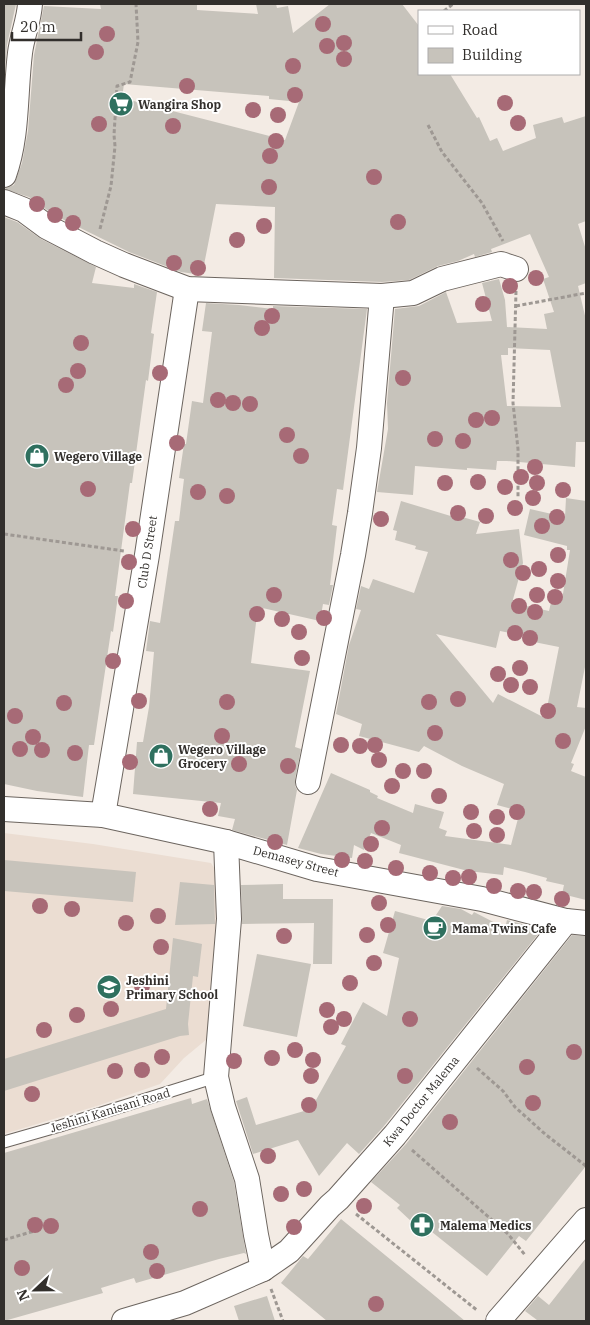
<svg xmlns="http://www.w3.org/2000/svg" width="590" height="1325" viewBox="0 0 590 1325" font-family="'IBM Plex Serif',serif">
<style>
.built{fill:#ebddd2}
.building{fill:#c7c3bb;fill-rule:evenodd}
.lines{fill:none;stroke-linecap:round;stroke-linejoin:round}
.lane-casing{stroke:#6c655f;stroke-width:13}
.street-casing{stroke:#6c655f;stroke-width:26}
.path{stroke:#9e9893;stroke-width:3;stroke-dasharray:4 2.5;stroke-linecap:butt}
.lane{stroke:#fff;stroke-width:11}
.street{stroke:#fff;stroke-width:24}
.tree{fill:#a76a76}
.labels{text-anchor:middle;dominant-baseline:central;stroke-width:4;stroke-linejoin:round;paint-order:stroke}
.poi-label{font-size:12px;font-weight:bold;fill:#322f2c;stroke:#fff;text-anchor:start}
.street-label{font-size:12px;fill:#322f2c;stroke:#fff}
</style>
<rect width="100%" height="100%" fill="#f3ebe4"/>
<!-- built -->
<polygon class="built" points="4,833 93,844 211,863 219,876 222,894 207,1039 184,1058 160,1084 100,1105 4,1134"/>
<!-- building -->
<g class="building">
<polygon points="4,4 16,4 7,45 4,81"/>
<path d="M100,4H197V10L258,14L256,4H276L277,8L288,6L293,33L330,4H402L419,26V74H450L477,118L479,117L490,141L497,138L503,151L536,138L533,125L562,117L564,123L586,116V221L578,224L586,250V283L578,286L586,320V442H576L575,467L507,461H497L496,470L467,468V470L415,466L413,495L377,492L388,429L387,403L395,309L419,306L446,292L457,323L492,321L482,283L499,279L505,300L507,327L547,329L544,314L554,312L543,279L549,277L530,234L491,249L492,252L475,257L474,254L458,261L438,266L409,280L382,282L274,278L275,207L216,204L202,275L181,272L129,252L54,215L29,197L4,189L14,185L22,163L28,131L34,55L44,6L101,9ZM124,84L269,96V99L299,102L285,140L122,98ZM508,348L550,350L561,407L507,406L501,355H508Z"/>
<polygon points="4,217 17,222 41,239 96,267 92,283 134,288 134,284 157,292 151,333 154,334 148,381 146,380 132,483 130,483 115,596 118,596 113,632 111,631 94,745 89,745 83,797 37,791 4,784"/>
<polygon points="206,303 239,305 273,309 273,306 367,309 343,490 337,489 332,525 337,526 330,585 333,585 329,605 323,604 320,621 258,607 251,663 310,671 295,747 301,749 295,779 295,786 297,790 287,845 232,830 235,819 218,816 221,803 133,794 137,742 143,742 149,707 154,652 146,651 150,621 160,623 175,521 179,521 184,479 179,478 184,444 186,444 192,401 203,403 212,332 202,331"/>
<path d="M566,498L586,501V662L577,707L586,708V726L571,763L574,764L571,771L586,777V900L562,894L564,885L546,881L547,878L525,872L504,867L503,875L468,871L399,853L401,845L371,833L364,850L354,845L352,858L321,854L298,848L331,773L370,790V792L378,796L377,798L413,813L415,804L444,812L439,828L447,831L445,836L511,845L520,811L497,805L504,784L462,766L424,746L419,752L359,736L362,724L336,714L349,645L361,610L356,609L361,586L369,589L373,579L414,593L428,552L415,549L416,546L395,540L397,531L393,530L401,501L454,517L455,515L480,522L476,534L519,529L523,563L512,603L549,611L552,598L562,600L570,550H567V546L524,535L530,509L565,517ZM500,631L534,638V642L559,647L545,718L498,694L493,703L436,634L496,648Z"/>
<polygon points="4,860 136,872 133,902 4,891"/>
<polygon points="180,882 214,885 215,924 175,925"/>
<polygon points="283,884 283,899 333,899 332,964 313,964 314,923 242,924 241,885"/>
<polygon points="442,906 461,909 472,915 474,912 505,928 507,920 526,925 539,933 384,1126 359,1154 347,1143 319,1176 298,1140 253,1154 236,1101 247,1097 256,1125 311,1109 346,1046 341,1044 363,1002 387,1016 399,958 383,953 395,911 432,921"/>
<polygon points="572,935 586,936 586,1166 526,1241 519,1236 487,1276 432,1232 428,1237 397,1208 400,1205 371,1182 406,1144"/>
<polygon points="173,938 202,944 198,977 193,976 188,1024 189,1035 180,1036 4,1091 4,1059 166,1009"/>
<polygon points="257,954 311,964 297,1037 243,1026"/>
<polygon points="191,1098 192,1104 207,1099 234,1182 246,1254 244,1253 219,1259 136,1283 134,1278 101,1288 103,1293 4,1321 4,1153"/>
<polygon points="341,1219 429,1291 465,1321 327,1321 281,1283 303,1256 308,1259"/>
<polygon points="586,1258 586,1321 536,1321 537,1320 525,1311 538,1296 549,1305"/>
<polygon points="267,1296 275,1321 239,1321 234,1306"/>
</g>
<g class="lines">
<defs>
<polyline id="lane" points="4,1142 60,1126 216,1077"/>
<g id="street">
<path d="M4,175C18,136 15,94 20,53C22,36 29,21 30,4"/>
<polyline points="4,202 24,210 47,227 95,252 124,265 187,289 382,296 413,293 442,279 501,264 516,269"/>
<polyline points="308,782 353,555 360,513 369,448 382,296"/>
<polyline points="4,809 103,815 226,842 317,869 482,899 566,921 586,923"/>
<polyline points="103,815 147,555 187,289"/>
<polyline points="226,842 229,919 216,1077 223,1107 247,1179 256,1235 263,1269"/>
<polyline points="124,1321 185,1303 263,1269 289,1251 330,1206 338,1199 395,1135 566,921"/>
<polyline points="498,1321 586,1220"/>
</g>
</defs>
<!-- lane casing -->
<use href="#lane" class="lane-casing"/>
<!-- street casing -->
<use href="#street" class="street-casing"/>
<!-- path -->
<g class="path">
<polyline points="444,11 453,4"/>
<polyline points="428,125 442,152 482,203 503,241"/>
<polyline points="100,229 111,186 115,146 114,135 117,86 130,82 138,42 136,4"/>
<polyline points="516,291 513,403 518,449 518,498"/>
<polyline points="516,306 586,293"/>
<polyline points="4,534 124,551"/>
<polyline points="477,1068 503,1091 515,1107 545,1134 586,1166"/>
<polyline points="412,1150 508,1234 525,1255"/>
<polyline points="356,1214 478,1311"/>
<polyline points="4,1240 41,1229"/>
<polyline points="271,1289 283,1321"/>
</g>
<!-- lane -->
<use href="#lane" class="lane"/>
<!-- street -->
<use href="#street" class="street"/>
</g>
<!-- trees -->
<g class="tree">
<circle cx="323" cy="24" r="8"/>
<circle cx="107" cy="34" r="8"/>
<circle cx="344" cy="43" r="8"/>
<circle cx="327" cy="46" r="8"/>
<circle cx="96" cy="52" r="8"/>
<circle cx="344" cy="59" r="8"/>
<circle cx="293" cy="66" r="8"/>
<circle cx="187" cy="86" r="8"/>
<circle cx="295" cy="95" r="8"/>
<circle cx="505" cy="103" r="8"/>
<circle cx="253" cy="110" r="8"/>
<circle cx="278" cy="115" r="8"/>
<circle cx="518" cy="123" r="8"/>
<circle cx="99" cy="124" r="8"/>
<circle cx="173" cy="126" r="8"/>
<circle cx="276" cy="141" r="8"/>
<circle cx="270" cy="156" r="8"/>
<circle cx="374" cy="177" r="8"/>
<circle cx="269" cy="187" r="8"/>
<circle cx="37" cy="204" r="8"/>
<circle cx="55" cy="215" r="8"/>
<circle cx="398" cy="222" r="8"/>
<circle cx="73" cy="223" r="8"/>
<circle cx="264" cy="226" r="8"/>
<circle cx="237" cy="240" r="8"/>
<circle cx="174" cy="263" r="8"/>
<circle cx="198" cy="268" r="8"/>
<circle cx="536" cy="278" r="8"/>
<circle cx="510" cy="286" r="8"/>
<circle cx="483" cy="304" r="8"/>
<circle cx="272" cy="316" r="8"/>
<circle cx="262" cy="328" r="8"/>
<circle cx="81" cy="343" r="8"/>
<circle cx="78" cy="371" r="8"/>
<circle cx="160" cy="373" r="8"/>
<circle cx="403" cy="378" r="8"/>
<circle cx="66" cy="385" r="8"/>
<circle cx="218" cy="400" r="8"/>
<circle cx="233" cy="403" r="8"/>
<circle cx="250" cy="404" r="8"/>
<circle cx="492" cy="418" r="8"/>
<circle cx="476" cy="420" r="8"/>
<circle cx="287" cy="435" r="8"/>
<circle cx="435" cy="439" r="8"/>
<circle cx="463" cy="441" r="8"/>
<circle cx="177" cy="443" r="8"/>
<circle cx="301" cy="456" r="8"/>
<circle cx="535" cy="467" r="8"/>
<circle cx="521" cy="477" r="8"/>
<circle cx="478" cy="482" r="8"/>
<circle cx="445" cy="483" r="8"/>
<circle cx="537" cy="483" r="8"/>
<circle cx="505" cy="487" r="8"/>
<circle cx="88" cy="489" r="8"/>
<circle cx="563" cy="490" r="8"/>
<circle cx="198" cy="492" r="8"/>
<circle cx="227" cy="496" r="8"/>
<circle cx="533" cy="498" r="8"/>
<circle cx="515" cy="508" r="8"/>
<circle cx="458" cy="513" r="8"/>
<circle cx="486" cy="516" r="8"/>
<circle cx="557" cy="517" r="8"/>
<circle cx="381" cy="519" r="8"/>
<circle cx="542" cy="526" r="8"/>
<circle cx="133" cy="529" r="8"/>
<circle cx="558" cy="555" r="8"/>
<circle cx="511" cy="560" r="8"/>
<circle cx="129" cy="562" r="8"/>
<circle cx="539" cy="569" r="8"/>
<circle cx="523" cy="573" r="8"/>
<circle cx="558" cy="581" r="8"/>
<circle cx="274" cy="595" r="8"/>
<circle cx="537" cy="595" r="8"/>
<circle cx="555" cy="597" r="8"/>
<circle cx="126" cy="601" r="8"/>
<circle cx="519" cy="606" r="8"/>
<circle cx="535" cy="612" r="8"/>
<circle cx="257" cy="614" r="8"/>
<circle cx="324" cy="618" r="8"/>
<circle cx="282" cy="619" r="8"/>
<circle cx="299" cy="632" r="8"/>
<circle cx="515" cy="633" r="8"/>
<circle cx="530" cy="638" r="8"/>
<circle cx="302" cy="658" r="8"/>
<circle cx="113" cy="661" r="8"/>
<circle cx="520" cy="668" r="8"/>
<circle cx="498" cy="674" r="8"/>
<circle cx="511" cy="685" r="8"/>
<circle cx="530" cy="687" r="8"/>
<circle cx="458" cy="699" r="8"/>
<circle cx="139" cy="701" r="8"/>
<circle cx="227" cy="702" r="8"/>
<circle cx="429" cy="702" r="8"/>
<circle cx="64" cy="703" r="8"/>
<circle cx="548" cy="711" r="8"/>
<circle cx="15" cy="716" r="8"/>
<circle cx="435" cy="733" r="8"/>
<circle cx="222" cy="736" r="8"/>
<circle cx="33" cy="737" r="8"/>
<circle cx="563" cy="741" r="8"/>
<circle cx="341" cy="745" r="8"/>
<circle cx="375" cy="745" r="8"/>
<circle cx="360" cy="746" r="8"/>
<circle cx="20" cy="749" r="8"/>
<circle cx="42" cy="750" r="8"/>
<circle cx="75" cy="753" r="8"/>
<circle cx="379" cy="760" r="8"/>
<circle cx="130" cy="762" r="8"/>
<circle cx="239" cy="764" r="8"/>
<circle cx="288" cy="766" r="8"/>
<circle cx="403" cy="771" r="8"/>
<circle cx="424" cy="771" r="8"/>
<circle cx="392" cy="786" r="8"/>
<circle cx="439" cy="796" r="8"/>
<circle cx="210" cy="809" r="8"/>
<circle cx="471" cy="812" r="8"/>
<circle cx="517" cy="812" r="8"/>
<circle cx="497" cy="817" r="8"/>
<circle cx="382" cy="828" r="8"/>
<circle cx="474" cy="831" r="8"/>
<circle cx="497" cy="835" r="8"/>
<circle cx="275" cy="842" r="8"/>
<circle cx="371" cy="844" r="8"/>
<circle cx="342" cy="860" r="8"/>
<circle cx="365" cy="861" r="8"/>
<circle cx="396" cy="868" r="8"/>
<circle cx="430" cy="873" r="8"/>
<circle cx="469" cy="877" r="8"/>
<circle cx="453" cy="878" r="8"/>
<circle cx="494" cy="886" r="8"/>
<circle cx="518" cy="891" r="8"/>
<circle cx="534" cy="892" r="8"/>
<circle cx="562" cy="899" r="8"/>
<circle cx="379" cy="903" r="8"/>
<circle cx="40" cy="906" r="8"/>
<circle cx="72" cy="909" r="8"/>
<circle cx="158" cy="916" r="8"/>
<circle cx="126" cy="923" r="8"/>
<circle cx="388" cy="925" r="8"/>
<circle cx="367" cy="935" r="8"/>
<circle cx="284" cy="936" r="8"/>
<circle cx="161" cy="947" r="8"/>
<circle cx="374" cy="963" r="8"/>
<circle cx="350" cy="983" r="8"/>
<circle cx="142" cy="986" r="8"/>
<circle cx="111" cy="1009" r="8"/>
<circle cx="327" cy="1010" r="8"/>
<circle cx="77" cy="1015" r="8"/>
<circle cx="344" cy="1019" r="8"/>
<circle cx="410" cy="1019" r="8"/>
<circle cx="331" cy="1027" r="8"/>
<circle cx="44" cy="1030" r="8"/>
<circle cx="295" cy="1050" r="8"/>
<circle cx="574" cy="1052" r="8"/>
<circle cx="162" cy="1057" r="8"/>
<circle cx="272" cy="1058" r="8"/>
<circle cx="313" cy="1060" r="8"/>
<circle cx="234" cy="1061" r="8"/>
<circle cx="527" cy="1067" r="8"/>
<circle cx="142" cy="1070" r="8"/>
<circle cx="115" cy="1071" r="8"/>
<circle cx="311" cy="1076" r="8"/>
<circle cx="405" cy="1076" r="8"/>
<circle cx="32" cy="1094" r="8"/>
<circle cx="533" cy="1103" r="8"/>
<circle cx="309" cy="1105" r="8"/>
<circle cx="450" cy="1122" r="8"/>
<circle cx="268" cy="1156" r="8"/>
<circle cx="304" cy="1189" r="8"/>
<circle cx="281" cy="1194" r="8"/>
<circle cx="364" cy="1206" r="8"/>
<circle cx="200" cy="1209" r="8"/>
<circle cx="35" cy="1225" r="8"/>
<circle cx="51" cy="1226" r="8"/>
<circle cx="294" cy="1227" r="8"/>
<circle cx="151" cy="1252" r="8"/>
<circle cx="22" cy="1268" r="8"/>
<circle cx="157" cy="1271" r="8"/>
<circle cx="376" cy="1304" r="8"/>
</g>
<!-- icons -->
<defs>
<symbol id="supermarket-disc" viewBox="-11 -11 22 22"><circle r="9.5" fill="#2f705f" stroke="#fff"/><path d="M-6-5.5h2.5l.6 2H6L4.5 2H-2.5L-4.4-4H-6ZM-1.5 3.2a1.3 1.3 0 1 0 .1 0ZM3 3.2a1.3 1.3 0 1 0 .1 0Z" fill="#fff"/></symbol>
<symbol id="shop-disc" viewBox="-11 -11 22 22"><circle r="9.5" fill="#2f705f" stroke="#fff"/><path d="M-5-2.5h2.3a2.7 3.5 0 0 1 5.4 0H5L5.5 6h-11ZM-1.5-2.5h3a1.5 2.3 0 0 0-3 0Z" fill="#fff"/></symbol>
<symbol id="cafe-disc" viewBox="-11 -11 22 22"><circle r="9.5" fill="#2f705f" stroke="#fff"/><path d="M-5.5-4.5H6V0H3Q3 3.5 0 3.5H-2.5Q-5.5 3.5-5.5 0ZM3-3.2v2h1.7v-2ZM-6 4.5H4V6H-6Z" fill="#fff"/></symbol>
<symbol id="school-disc" viewBox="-11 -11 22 22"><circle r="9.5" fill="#2f705f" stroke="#fff"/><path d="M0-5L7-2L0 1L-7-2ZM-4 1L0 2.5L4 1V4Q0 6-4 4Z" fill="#fff"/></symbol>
<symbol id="pharmacy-disc" viewBox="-11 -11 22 22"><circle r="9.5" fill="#2f705f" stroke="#fff"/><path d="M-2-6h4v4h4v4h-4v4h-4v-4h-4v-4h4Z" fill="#fff"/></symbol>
</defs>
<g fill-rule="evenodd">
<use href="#supermarket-disc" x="107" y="90" width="28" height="28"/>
<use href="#shop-disc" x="23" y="442" width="28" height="28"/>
<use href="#shop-disc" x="147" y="742" width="28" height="28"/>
<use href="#cafe-disc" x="421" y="914" width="28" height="28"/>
<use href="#school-disc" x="95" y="973" width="28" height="28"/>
<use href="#pharmacy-disc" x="408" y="1211" width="28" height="28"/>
</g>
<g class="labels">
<!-- poi labels -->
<g class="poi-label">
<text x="138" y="104">Wangira Shop</text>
<text x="54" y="456">Wegero Village</text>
<text x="178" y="749">Wegero Village<tspan x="178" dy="14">Grocery</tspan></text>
<text x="452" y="928">Mama Twins Cafe</text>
<text x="126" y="980">Jeshini<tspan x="126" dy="14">Primary School</tspan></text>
<text x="440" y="1225">Malema Medics</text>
</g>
<!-- street labels -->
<g class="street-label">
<text transform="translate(147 552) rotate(-81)">Club D Street</text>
<text transform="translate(296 861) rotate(15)">Demasey Street</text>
<text transform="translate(421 1101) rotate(-51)">Kwa Doctor Malema</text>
<text transform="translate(110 1110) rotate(-17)">Jeshini Kanisani Road</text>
</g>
</g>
<!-- border -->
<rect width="590" height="1325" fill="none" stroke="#322f2c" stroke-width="10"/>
<!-- legend -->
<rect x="418" y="10" width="162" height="65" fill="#ffffff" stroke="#adacab"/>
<rect x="428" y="26" width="25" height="8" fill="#ffffff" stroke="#adacab"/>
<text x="462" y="35" font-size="15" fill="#322f2c">Road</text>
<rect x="428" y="48" width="25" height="15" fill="#c7c3bb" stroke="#adacab"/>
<text x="462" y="60" font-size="15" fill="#322f2c">Building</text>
<!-- north arrow -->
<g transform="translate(35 1290) rotate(248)" stroke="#ffffff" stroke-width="4" paint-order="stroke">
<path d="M0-4L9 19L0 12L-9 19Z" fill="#322f2c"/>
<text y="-8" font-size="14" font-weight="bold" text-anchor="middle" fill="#322f2c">N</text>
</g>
<!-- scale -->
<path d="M12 32v8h69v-8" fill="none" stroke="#322f2c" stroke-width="2.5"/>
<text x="20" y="32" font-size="15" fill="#322f2c" stroke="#ffffff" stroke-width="4" paint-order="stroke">20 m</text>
</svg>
